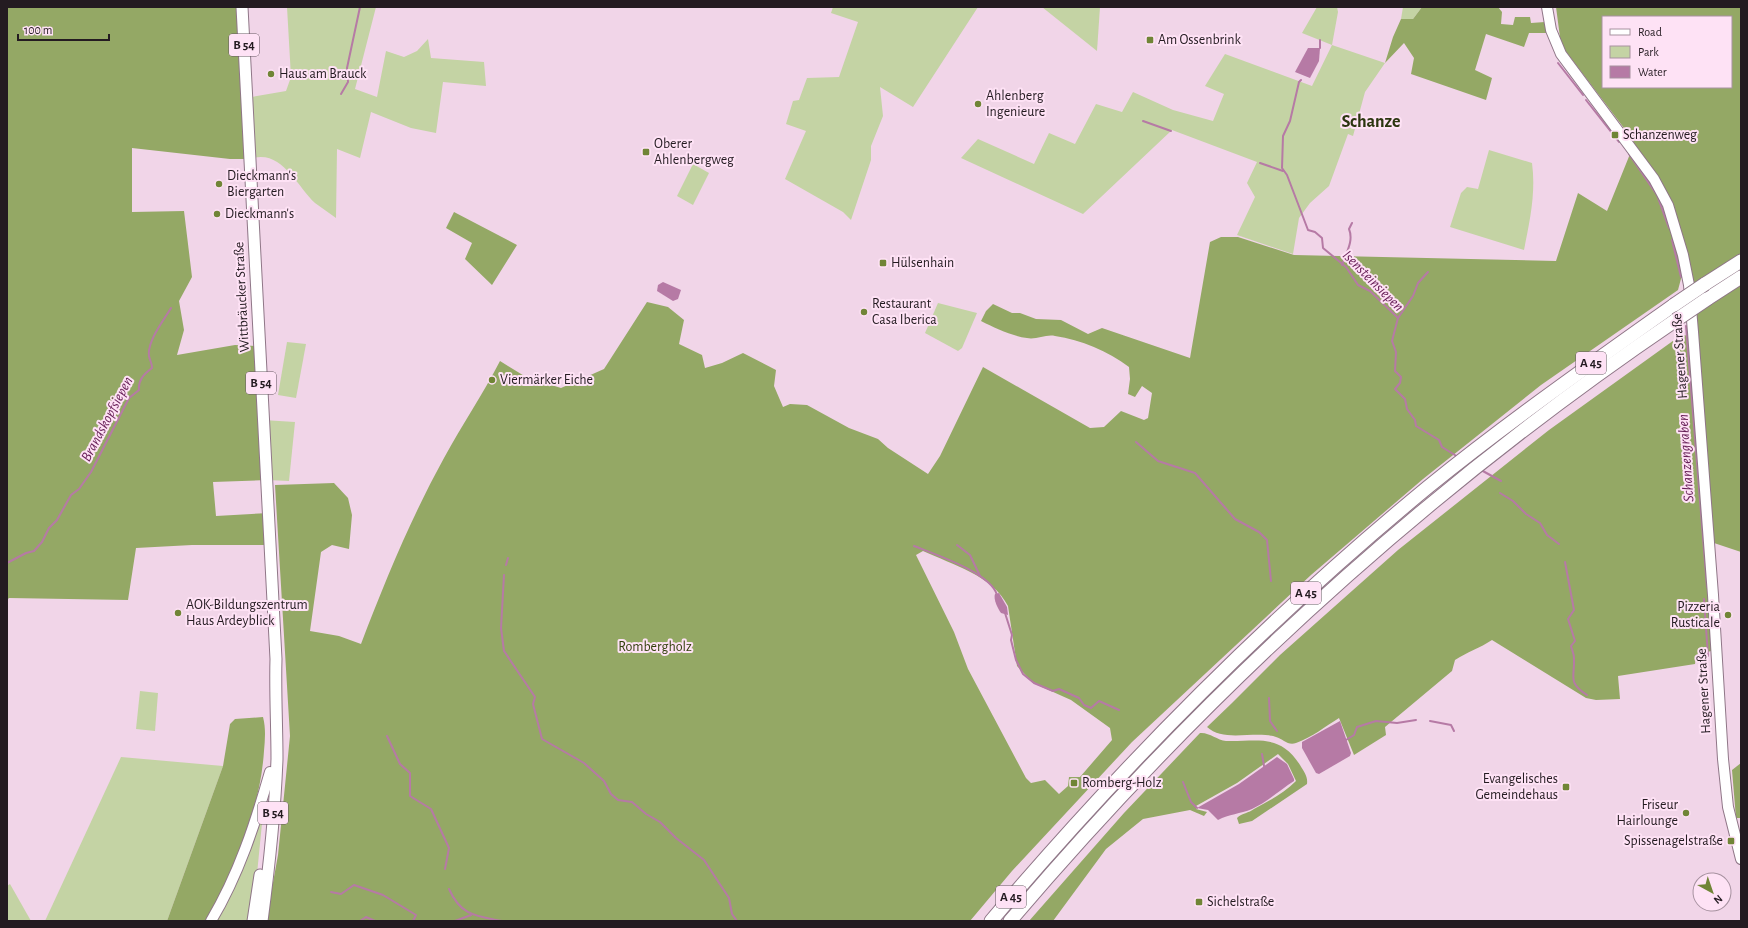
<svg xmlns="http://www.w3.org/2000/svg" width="1748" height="928" viewBox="0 0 1748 928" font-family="'Alegreya Sans',sans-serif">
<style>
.green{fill:#c4d3a4}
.forest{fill:#94a865;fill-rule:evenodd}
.water{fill:#b67aa5}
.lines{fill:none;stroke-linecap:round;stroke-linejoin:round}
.stream{stroke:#b67aa5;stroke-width:2}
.secondary-casing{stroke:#8f7687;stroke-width:12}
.primary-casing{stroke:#8f7687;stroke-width:13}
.highway-casing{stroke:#8f7687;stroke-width:15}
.secondary{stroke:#fff;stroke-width:10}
.primary{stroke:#fff;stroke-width:11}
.highway{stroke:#fff;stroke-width:13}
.highway-bridge-casing{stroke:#8f7687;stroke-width:15;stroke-linecap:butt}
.highway-bridge{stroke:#fff;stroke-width:13}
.poi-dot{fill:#708536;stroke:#fee2f5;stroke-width:1.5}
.labels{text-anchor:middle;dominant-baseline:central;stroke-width:4;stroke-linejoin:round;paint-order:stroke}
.shield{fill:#fee2f5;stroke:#655761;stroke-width:1}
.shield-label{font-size:13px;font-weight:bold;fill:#241b21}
.poi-label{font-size:14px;fill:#241b21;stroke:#fee2f5;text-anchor:start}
.street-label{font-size:14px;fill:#241b21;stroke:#fee2f5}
.park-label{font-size:14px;fill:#33400d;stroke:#fee2f5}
.water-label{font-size:15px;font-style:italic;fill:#671f57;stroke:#fee2f5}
.district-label{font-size:18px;font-weight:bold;fill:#2c3610;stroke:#fee2f5}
</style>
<rect width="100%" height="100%" fill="#f1d5e8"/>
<!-- green -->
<g class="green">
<path d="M287,7H376L355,89L377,97L386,51L404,57L417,51L428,39L431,58L484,62L486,86L443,82L436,133L411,128L371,112L360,158L337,149L336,218C329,213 322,208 315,203C296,185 281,148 250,159L246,98L286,91L291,77Z"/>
<polygon points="833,7 978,7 913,107 880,87 883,116 871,146 871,160 851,220 843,212 785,179 806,131 786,124 793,101 799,100 807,78 839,77 858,22 831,13"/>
<polygon points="1042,7 1100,7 1097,51"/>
<polygon points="1317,7 1337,7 1338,12 1332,45 1385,63 1365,92 1353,136 1348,134 1329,186 1310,203 1299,218 1293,254 1237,235 1255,197 1247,183 1257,162 1172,130 1083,214 961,158 978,139 1034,164 1049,133 1075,144 1096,104 1122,112 1133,92 1173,110 1213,121 1224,94 1205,86 1225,54 1312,86 1332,45 1302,33"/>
<polygon points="1403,7 1422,7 1413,19 1401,19"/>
<path d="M1489,150L1532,163C1536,192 1530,220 1524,250L1450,227L1461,193L1467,187L1478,189Z"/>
<polygon points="693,164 709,173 693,205 677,196"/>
<polygon points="938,303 977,313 962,348 958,351 925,333"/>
<polygon points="287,342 306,344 296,398 278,395"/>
<polygon points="263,420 295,422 289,481 267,480"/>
<polygon points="140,691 158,693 155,731 136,729"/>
<polygon points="121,757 223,766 167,921 45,921"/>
<polygon points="264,803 257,874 250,921 214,921"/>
<polygon points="10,884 31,921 7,921 7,886"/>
</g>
<!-- forest -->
<g class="forest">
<polygon points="7,7 242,7 250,159 230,159 132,148 132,212 184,211 192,277 179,301 184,330 177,355 235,345 259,346 267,480 213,482 216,516 269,513 270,545 192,545 136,548 128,600 9,598 7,600"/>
<polygon points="1422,7 1498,7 1502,12 1501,24 1513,25 1515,17 1530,17 1531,23 1545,22 1547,33 1529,33 1524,47 1486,34 1475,70 1492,78 1486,100 1411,74 1414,58 1404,43 1385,63 1393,37 1401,19 1413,19"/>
<path d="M1556,7H1741V552L1714,543L1693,332L1676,232L1636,154L1633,140L1561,45ZM1603,17H1731V87H1603Z"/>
<path d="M1630,154L1649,178L1660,200L1674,239L1682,275L1678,290L1541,385L1423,479L1311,575L1132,742L1012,871L970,921H266L278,855L290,736L275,485L334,483L348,498L352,515L349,549L332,545L321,552L310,631L339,636L361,644C385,581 411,518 444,458C462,425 483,394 500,361L526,377L561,388L604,369L647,302L668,307L684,320L679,344L702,355L705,368L722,363L743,353L776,370L774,386L783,407L790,404L807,405L849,428L878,439L888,448L928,474L940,456L983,367L1090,428L1104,427L1121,411L1144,420L1148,418L1152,393L1142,386L1135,397L1128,394L1130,379L1129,367C1108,351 1081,340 1055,336C1046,334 1036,340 1027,338C1012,336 995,328 981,321L986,311L993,304L1012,313H1020L1036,319L1061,320L1088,334L1102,328L1190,358L1210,242L1221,237H1238L1294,255L1556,261L1578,193L1607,211ZM923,551C953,565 992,575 1008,606L1017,666L1033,683L1071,700L1110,728L1112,740L1080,777H1069L1068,786L1059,794L1045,780L1031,783L1026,778L968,669L954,632L916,555Z"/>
<polygon points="454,212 517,245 492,285 465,259 472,243 446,228"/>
<path d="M1685,335L1689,338L1709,582L1711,651L1696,655L1695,664L1618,676L1620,699L1596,700L1586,698L1492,640C1480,648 1467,652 1455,660L1452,671L1385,727L1386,735L1354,755L1339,718C1326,726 1311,738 1296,743C1288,746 1283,739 1276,737C1255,730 1224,743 1207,727L1232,703L1280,655L1398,550L1549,430L1677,338Z"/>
<path d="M263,717C266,728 265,740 264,751C260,812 234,867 207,921H167L223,766L230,724L235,719Z"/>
<path d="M1200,733C1209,732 1217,740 1226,741C1257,742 1280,733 1300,765C1304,772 1308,776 1307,784L1252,821L1239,824L1237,818C1242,813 1249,813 1254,809C1269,801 1284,793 1296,781L1288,764L1278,754L1237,783L1196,806V809L1207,812L1204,816L1190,810L1143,819L1106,849L1053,921H1029L1124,813Z"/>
<polygon points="1741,763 1741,818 1736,818 1732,770"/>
</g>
<!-- water -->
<g class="water">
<polygon points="1308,48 1320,48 1319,61 1310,78 1295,72"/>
<polygon points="663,282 681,290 678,299 673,301 657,291 658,285"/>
<path d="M999,593L1007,607L1008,615L1001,613C998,609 993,599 995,594Z"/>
<polygon points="1340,721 1351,753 1350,756 1319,774 1316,773 1302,748 1302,742"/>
<path d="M1277,757L1287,764L1294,779V781C1280,790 1267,802 1252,809C1240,814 1229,814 1218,820L1208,810L1197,808L1239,784Z"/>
</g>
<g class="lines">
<!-- stream -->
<g class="stream">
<polyline points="1320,48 1320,40"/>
<polyline points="1558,63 1583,95"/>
<polyline points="1301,80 1299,82 1290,121 1283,136 1282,168 1287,175 1308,230 1315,232 1322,238 1323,248 1346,267 1358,285 1370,291 1398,318 1392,341 1396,352 1395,371 1401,377 1400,383 1395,389 1405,399 1407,409 1415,420 1416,426 1439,440 1442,447 1458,457"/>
<polyline points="341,94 348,82 347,68 360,7"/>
<polyline points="1586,100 1619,142"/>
<polyline points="1143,121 1171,131"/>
<polyline points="1629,154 1657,195 1669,228"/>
<polyline points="1260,163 1283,171"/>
<polyline points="1672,240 1681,277"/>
<path d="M1342,265C1346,253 1354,241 1349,229L1352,223"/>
<polyline points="1398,318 1413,296 1418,283 1428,272"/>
<polyline points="1686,326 1707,587"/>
<polyline points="1136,442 1158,461 1195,473 1235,519 1259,532 1267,540 1271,581"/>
<polyline points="1481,470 1501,481"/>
<polyline points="1500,493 1513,501 1526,514 1540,523 1547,535 1559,544"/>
<polyline points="957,545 970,555 980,576"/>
<path d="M914,546C934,554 991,573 997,595"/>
<path d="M1565,562L1574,610L1568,619L1575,641L1571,646C1572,650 1574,654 1574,658C1575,677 1567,682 1587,695"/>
<path d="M7,563L26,553L34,551L42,542L49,528L57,520L71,495L79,489L91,472L129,398L139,390C138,380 144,374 152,368C152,363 150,361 149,356C147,341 164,320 171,308"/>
<polyline points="506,565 508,558"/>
<polyline points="504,575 501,628 504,651 535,697 533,704 542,739 584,763 604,781 611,794 618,800 632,802 646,814 660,822 676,838 704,860 729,898 732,914 737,921"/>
<polyline points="1704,599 1708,656"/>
<polyline points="1005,613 1012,635 1011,640 1016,660 1023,674 1034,683 1053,691 1059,689 1079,698 1084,705 1091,708 1099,701 1119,710"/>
<polyline points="1269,698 1270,721 1277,731"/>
<polyline points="1430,721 1451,725 1454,731"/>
<polyline points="387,736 400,764 410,773 410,796 431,809 449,848 445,869"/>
<polyline points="1346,740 1354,735 1357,727 1376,721 1397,723 1416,720"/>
<polyline points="1262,754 1264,766"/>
<polyline points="1183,782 1191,802 1197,808"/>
<path d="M449,889C461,916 476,916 502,921"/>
<polyline points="331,892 341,894 354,885 383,895 416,915 413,921"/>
<polyline points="360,921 366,917 375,921"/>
<polyline points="455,921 471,915"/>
</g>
<defs>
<g id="secondary">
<polyline points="1547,7 1551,30 1561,54 1654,179 1668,205 1683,255 1689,285 1693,332 1713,595 1723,759 1728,807 1741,859"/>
<path d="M211,921C239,874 255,824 270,772"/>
</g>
<g id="primary">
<path d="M242,7L276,659C275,692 277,726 277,759C275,813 269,868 262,921"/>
<polyline points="253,921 260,875"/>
</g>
<g id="highway">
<polyline points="1705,284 1741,261"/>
<polyline points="1707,299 1741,277"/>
<path d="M991,921C1124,764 1269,618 1428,487C1507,423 1591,364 1674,305"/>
<path d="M1010,921C1204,693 1428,488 1676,320"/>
</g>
</defs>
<!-- secondary casing -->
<use href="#secondary" class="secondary-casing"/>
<!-- primary casing -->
<use href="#primary" class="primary-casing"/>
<!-- highway casing -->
<use href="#highway" class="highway-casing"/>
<!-- secondary -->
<use href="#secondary" class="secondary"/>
<!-- primary -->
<use href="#primary" class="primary"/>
<!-- highway -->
<use href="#highway" class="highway"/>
<defs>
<g id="highway-bridge">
<polyline points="1674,305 1705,284"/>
<polyline points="1676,320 1707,299"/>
</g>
</defs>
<!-- highway-bridge casing -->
<use href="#highway-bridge" class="highway-bridge-casing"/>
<!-- highway-bridge -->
<use href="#highway-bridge" class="highway-bridge"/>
</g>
<!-- markers -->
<g class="poi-dot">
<rect x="1146" y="36" width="8" height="8" rx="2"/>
<circle cx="271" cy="74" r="4"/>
<circle cx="978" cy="104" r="4"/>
<rect x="1611" y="131" width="8" height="8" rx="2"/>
<rect x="642" y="148" width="8" height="8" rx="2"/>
<circle cx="219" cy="184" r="4"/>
<circle cx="217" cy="214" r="4"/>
<rect x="879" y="259" width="8" height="8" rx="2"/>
<circle cx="864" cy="312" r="4"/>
<circle cx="492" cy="380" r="4"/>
<circle cx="178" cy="613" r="4"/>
<circle cx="1728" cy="615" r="4"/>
<rect x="1070" y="779" width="8" height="8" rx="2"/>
<rect x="1562" y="783" width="8" height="8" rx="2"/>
<circle cx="1686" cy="813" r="4"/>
<rect x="1727" y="837" width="8" height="8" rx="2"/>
<rect x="1195" y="898" width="8" height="8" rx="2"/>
</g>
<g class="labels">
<!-- shield labels -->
<g class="shield">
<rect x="229" y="34" width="30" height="22" rx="3"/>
<rect x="1576" y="352" width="30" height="22" rx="3"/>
<rect x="246" y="372" width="30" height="22" rx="3"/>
<rect x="1291" y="582" width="30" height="22" rx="3"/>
<rect x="258" y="802" width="30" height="22" rx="3"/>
<rect x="996" y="886" width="30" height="22" rx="3"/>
</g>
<g class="shield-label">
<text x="244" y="45">B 54</text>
<text x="1591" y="363">A 45</text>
<text x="261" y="383">B 54</text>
<text x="1306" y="593">A 45</text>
<text x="273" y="813">B 54</text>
<text x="1011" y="897">A 45</text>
</g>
<!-- poi labels -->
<g class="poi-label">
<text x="1158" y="40">Am Ossenbrink</text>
<text x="279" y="74">Haus am Brauck</text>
<text x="986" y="96">Ahlenberg<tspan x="986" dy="16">Ingenieure</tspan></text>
<text x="1623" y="135">Schanzenweg</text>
<text x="654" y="144">Oberer<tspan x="654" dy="16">Ahlenbergweg</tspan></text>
<text x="227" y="176">Dieckmann's<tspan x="227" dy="16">Biergarten</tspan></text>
<text x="225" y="214">Dieckmann's</text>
<text x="891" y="263">Hülsenhain</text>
<text x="872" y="304">Restaurant<tspan x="872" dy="16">Casa Iberica</tspan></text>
<text x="500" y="380">Viermärker Eiche</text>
<text x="186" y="605">AOK-Bildungszentrum<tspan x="186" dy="16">Haus Ardeyblick</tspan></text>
<text x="1720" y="607" text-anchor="end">Pizzeria<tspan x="1720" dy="16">Rusticale</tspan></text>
<text x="1558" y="779" text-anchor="end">Evangelisches<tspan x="1558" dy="16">Gemeindehaus</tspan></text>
<text x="1082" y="783">Romberg-Holz</text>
<text x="1678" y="805" text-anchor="end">Friseur<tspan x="1678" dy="16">Hairlounge</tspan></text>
<text x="1723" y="841" text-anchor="end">Spissenagelstraße</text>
<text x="1207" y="902">Sichelstraße</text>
</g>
<!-- street labels -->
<g class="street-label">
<text transform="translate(242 297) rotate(-93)">Wittbräucker Straße</text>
<text transform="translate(1680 356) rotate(-94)">Hagener Straße</text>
<text transform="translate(1704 691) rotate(-93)">Hagener Straße</text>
</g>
<!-- park labels -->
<g class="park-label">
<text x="655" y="647">Rombergholz</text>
</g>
<!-- water labels -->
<g class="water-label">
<text transform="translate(1373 281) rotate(45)">Isensteinsiepen</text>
<text transform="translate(107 419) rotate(-62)">Brandskopfsiepen</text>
<text transform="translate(1686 458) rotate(-94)">Schanzengraben</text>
</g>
<!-- district labels -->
<g class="district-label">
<text x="1371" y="122">Schanze</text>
</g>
</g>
<!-- border -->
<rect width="1748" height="928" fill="none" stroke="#241b21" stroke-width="16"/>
<!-- legend -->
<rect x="1602" y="16" width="130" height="72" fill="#fee2f5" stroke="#a792a0"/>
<rect x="1610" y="29" width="20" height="6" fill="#ffffff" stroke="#a792a0"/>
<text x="1638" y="36" font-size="12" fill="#241b21">Road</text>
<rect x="1610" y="46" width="20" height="12" fill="#c4d3a4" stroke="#a792a0"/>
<text x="1638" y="56" font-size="12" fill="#241b21">Park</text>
<rect x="1610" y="66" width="20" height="12" fill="#b67aa5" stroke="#a792a0"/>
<text x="1638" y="76" font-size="12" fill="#241b21">Water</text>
<!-- north arrow -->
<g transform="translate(1712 892) rotate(140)"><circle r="19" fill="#fee2f5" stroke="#a792a0"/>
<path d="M0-3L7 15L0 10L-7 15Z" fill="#708536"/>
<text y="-6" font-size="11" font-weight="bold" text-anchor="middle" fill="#241b21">N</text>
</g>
<!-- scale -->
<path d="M18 34v6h91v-6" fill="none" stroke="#241b21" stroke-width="2"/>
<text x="24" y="34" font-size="12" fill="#241b21" stroke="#fee2f5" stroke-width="3" paint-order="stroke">100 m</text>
</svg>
